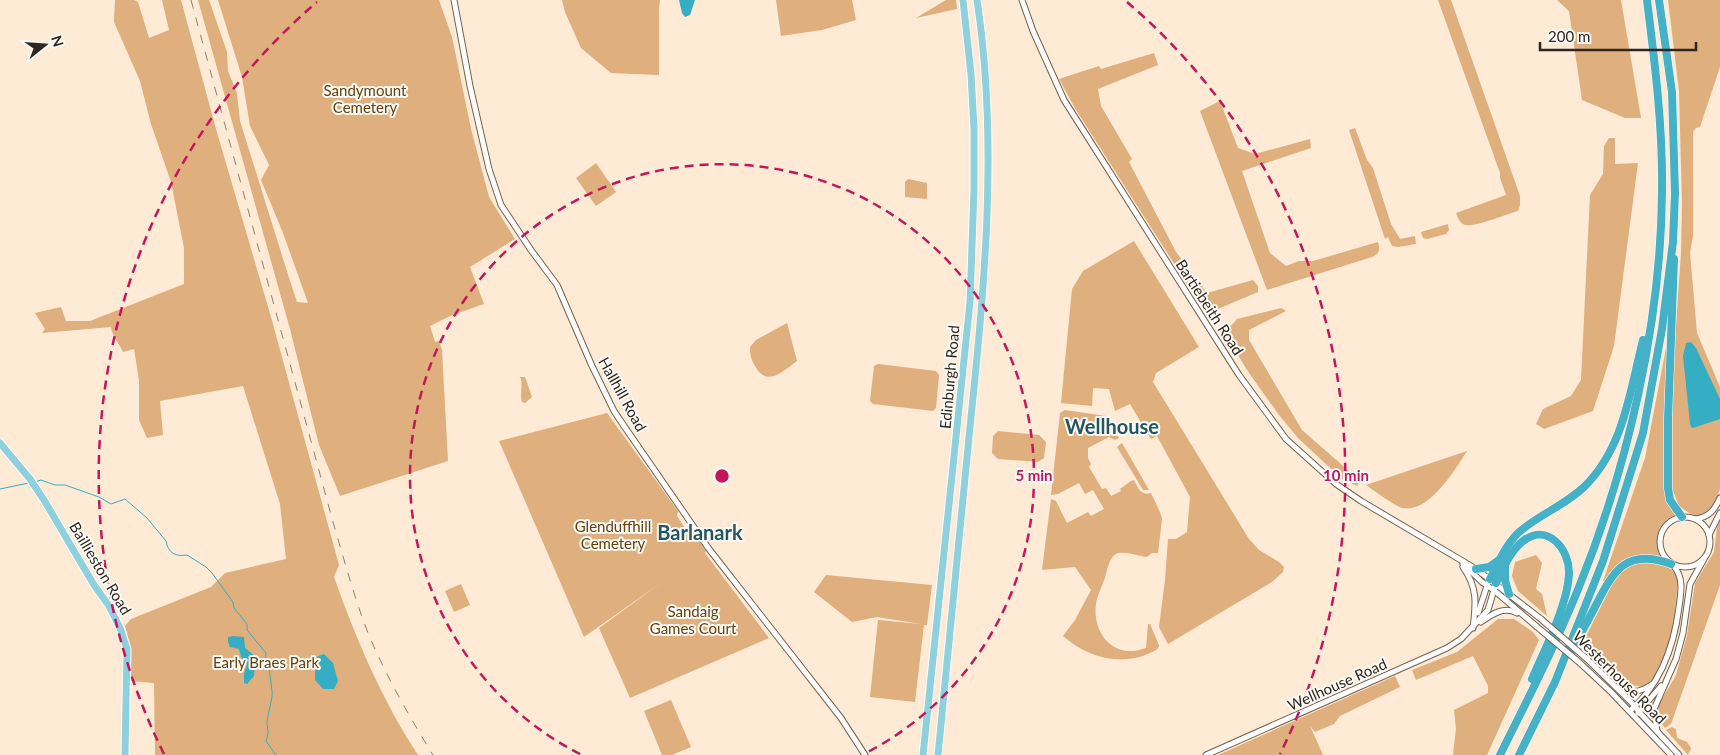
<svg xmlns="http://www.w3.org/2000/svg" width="1720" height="755" viewBox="0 0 1720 755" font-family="Lato,sans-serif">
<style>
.green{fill:#dfaf7d}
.water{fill:#35aec3}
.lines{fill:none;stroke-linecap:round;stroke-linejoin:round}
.stream{stroke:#35aec3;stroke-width:1}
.minor-casing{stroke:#736250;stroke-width:7}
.major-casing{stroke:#fff;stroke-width:9}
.highway-casing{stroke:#fff;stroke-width:9}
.minor{stroke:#fff;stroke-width:5}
.major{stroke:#8fd0dd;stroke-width:7}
.highway{stroke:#44b1c6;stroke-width:8}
.rail{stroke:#8e8173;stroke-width:1;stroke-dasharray:9 9;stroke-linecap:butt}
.minor-bridge-casing{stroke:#736250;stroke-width:7;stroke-linecap:butt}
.minor-bridge{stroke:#fff;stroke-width:5}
.ring{fill:none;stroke:#c2185b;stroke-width:2.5;stroke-dasharray:9 6}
.labels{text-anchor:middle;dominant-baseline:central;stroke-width:4;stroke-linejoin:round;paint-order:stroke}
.park-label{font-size:15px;fill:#66400d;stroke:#fefaf6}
.street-label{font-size:15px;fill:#2e271f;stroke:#fefaf6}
.district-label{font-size:20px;font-weight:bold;fill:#1f5762;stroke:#fefaf6}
.centre{fill:#c2185b;stroke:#fefaf6;stroke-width:2.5}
.ring-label{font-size:15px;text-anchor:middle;font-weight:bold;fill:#c2185b;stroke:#fefaf6;stroke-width:4;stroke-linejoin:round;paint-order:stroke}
</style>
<rect width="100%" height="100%" fill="#feead5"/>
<!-- green -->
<g class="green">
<path d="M115,0H134L138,2L149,38L169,30L162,0H181L216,129L271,317L339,565L334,577C356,639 382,700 418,755H155L154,683L131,681C130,662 131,643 125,626L131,619L211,587L225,573L286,559L280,504L243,386L160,401L163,435L147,438L139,420V380L134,349L123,352C119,343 112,336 111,327L42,333L45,329L35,313L61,307L66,321H90L184,284V248L171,182L151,124L140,81L114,22Z"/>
<polygon points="198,0 209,0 227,52 228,71 237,93 240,121 289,278 297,302 308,303 283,233 261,180 269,165 250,126 242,77 218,0 439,0 452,37 471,129 489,197 515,239 470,267 484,304 450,316 430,326 435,342 439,341 442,350 448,461 340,496 319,445 290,329"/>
<polygon points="562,0 660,0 659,10 659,75 611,73 581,48 565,12"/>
<polygon points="776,0 852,0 856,20 822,30 781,36"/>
<polygon points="946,0 956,0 957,9 916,18"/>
<path d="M1438,0H1451L1520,196V205L1518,211C1507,214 1475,227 1466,225C1460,224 1458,218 1456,213L1506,195L1500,178V173Z"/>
<polygon points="1557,0 1621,0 1641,118 1625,118 1582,100 1569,11"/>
<polygon points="1668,0 1720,0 1720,67 1700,127 1696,128 1693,132 1693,236 1690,253 1697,333 1720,387 1720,489 1714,506 1705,514 1697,516 1689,513 1679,506 1672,488 1671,398 1681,253 1682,205 1679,91"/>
<polygon points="1154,53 1158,65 1098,89 1101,106 1132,159 1129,162 1176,252 1207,293 1253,280 1258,286 1258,292 1213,311 1203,305 1189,287 1076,110 1059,79 1099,66 1101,69"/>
<path d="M1220,101L1238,148L1255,154L1310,139L1311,148L1242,171L1270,253L1286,266L1299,261H1313L1378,242C1380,250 1380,253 1372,257L1267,290L1200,111Z"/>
<polygon points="1355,128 1367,160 1373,168 1391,224 1400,239 1415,236 1416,244 1398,247 1392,246 1388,237 1385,239 1349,130"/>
<polygon points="1609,138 1615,138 1615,164 1638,163 1614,346 1593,411 1544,429 1536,424 1543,409 1571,396 1581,380 1590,195 1603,174 1604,146"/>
<polygon points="596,163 616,192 596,206 576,178"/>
<polygon points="908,179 927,183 927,199 905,197 905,182"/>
<polygon points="1448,224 1449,230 1446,234 1427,239 1423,238 1421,232"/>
<polygon points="1134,241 1199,347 1156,373 1153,382 1249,539 1259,550 1279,562 1284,567 1283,572 1272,582 1168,644 1159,627 1165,580 1168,539 1176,539 1187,532 1190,497 1157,436 1151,439 1130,404 1115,411 1109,389 1093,388 1092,406 1061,403 1072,289 1083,271"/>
<polygon points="1281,308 1286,311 1249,330 1249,340 1302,430 1358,479 1358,486 1343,480 1298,438 1279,415 1247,370 1229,340 1229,328 1237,319"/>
<path d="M787,323L797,361C783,371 767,388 755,366C751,359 750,355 750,347L756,340Z"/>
<path d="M1670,327L1666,486L1676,514C1658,524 1653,536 1660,556C1631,552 1621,558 1606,582L1603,581L1645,458Z"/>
<polygon points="878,364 936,371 939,375 936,408 933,411 873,404 870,401 874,366"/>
<path d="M520,377H525L532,397L525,403L522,402C519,394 524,385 520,377Z"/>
<path d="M1065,410L1106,416L1119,438L1115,440L1109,437L1088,448V458L1091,464L1089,467L1102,489L1106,488L1111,496L1121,491L1120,489L1131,481L1134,480C1138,488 1141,496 1151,493L1160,512L1162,519L1158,553H1152L1147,557C1140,556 1121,550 1116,554C1109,558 1107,570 1105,578C1102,586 1097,596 1096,604C1092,635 1115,660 1146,648L1148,624H1150C1152,630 1159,643 1159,646C1158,650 1154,651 1150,653C1119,667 1087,657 1063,636L1075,620L1091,590L1075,567L1042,570L1051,499L1056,501L1067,523L1088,512L1091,516L1104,509L1093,490L1085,494L1079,483L1058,494L1051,495L1060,413Z"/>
<polygon points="607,413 678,511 677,516 687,531 692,531 706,551 705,553 769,638 630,698 599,628 665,580 584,637 499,441"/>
<polygon points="998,431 1039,435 1046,442 1044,458 1038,462 998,459 992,453 993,436"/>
<polygon points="1122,443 1149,490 1143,490 1117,447"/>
<path d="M1467,451C1455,470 1429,513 1403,508C1396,507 1373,490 1366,485Z"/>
<polygon points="1720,520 1720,585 1671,724 1665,728 1660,721 1658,706 1676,675 1687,635 1695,583 1714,552 1717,527"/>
<polygon points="1536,555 1542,563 1536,589 1542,594 1547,616 1518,591 1512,576 1515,562"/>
<path d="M1650,560C1664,565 1676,567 1678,583C1674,615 1673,672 1640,689L1639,686C1615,686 1598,660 1581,646L1617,575L1632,564Z"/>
<polygon points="826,575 932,585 927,625 924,625 915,702 870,697 878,620 921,624 877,617 852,622 814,592"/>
<polygon points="461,584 470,605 454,612 445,591"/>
<polygon points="1498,619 1514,619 1533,632 1539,640 1487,755 1453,755 1456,729 1454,710 1488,693 1488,686 1473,656 1416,680 1412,670 1457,652"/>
<polygon points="1395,676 1400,687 1340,716 1334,724 1315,732 1310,726 1323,755 1218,755"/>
<polygon points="671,700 691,747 672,755 662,755 644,711"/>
<polygon points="1672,727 1676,729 1677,738 1687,742 1691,748 1688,755 1666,730"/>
</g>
<!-- water -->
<g class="water">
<polygon points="679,0 695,0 690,15 685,17 682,13"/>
<polygon points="1691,342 1696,348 1720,399 1720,419 1693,428 1691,427 1690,424 1683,356 1686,343"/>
<polygon points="233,636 244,637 245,648 254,655 254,659 250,662 251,664 255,664 254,676 247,684 244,683 244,674 247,664 243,664 239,649 230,647 228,642 228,637"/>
<polygon points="324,654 333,663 338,681 334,689 323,689 315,680 315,662 318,656"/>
</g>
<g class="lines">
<!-- stream -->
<g class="stream">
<path d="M35,482L41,480L55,485H65L99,497L111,504L125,499L147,518L166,541C168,553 176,557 187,555L206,567L212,573L233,602L234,608L247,624V630L266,653C265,659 267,661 269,668C270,675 271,683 272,691C273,698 268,713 267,722C267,730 270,731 266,741L276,755"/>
<polyline points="0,489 29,483"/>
</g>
<defs>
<g id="minor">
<polyline points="454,0 470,86 489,169 501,205 531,250 557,285 592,366 614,411 624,426 709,549 841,718 865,755"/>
<polyline points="1022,0 1033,31 1064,100 1239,375 1286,439 1336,484 1361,501 1476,569 1541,619"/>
<circle cx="1685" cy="542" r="25"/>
<path d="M1695,519C1709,517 1714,511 1720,498"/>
<polyline points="1709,535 1720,513"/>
<polyline points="1463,564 1482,582 1495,591 1536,626"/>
<path d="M1463,567C1478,588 1476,604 1473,628"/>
<polyline points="1478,613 1488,583"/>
<path d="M1481,622C1492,614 1504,606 1517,613"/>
<polyline points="1587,659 1635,706 1639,712 1679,755"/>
<polyline points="1580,663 1611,692 1671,755"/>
<path d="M1618,687C1629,694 1641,692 1651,685"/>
<path d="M1630,711C1661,684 1674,647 1679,607C1681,592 1684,579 1674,566"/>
<polyline points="1638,713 1661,686"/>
<polyline points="1657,731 1654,709 1676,659 1683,633 1690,584 1704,559"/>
<polyline points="1206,755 1447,648 1461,639 1488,610 1496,583"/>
</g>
<g id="major">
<polyline points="0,443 30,479 44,500 94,585 109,606 120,628 127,649 125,755"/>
<polyline points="923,755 970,302 974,190 974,128 971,74 963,0"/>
<path d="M938,755C948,649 958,543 969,437C984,292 999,145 977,0"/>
</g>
<g id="highway">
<polyline points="1674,259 1668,419 1668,488 1670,500 1682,517"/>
<polyline points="1505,568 1505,580 1509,594"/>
<polyline points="1476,569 1489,567 1499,560"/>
<path d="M1490,579C1498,563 1505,546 1518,533C1538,515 1564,506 1584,487C1624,448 1630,391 1643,340"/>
<path d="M1496,583C1503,569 1510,551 1523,541C1548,522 1570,550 1569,574C1568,604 1544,651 1532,679"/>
<path d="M1571,652C1579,637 1587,622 1595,607C1613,572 1625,547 1671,564"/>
<path d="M1500,755C1528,699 1556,644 1579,587C1628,466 1661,323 1662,192C1663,128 1655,64 1647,0"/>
<polyline points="1519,755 1555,682 1603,561 1643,433 1662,329 1673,242 1675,193 1672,92 1659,0"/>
</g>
</defs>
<!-- minor casing -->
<use href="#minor" class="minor-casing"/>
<!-- major casing -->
<use href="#major" class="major-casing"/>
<!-- highway casing -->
<use href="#highway" class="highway-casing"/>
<!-- minor -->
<use href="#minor" class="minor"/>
<!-- major -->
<use href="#major" class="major"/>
<!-- highway -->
<use href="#highway" class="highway"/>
<!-- rail -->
<path class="rail" d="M191,0L333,522C344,559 354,597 368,633C386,676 409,716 433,755"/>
<defs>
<g id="minor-bridge">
<polyline points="1541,619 1587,659"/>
<polyline points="1536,626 1580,663"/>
</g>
</defs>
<!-- minor-bridge casing -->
<use href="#minor-bridge" class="minor-bridge-casing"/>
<!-- minor-bridge -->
<use href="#minor-bridge" class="minor-bridge"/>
</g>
<!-- distance rings -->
<g class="ring">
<path d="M580 754A312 312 0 1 1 864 754"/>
<path d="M164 754A624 624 0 0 1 317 2M1127 2A624 624 0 0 1 1280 754"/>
</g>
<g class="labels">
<!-- park labels -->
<g class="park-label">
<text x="365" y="90">Sandymount<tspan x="365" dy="17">Cemetery</tspan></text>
<text x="613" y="526">Glenduffhill<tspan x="613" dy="17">Cemetery</tspan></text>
<text x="693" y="611">Sandaig<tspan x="693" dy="17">Games Court</tspan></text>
<text x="266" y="662">Early Braes Park</text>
</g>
<!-- street labels -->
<g class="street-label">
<text transform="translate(1210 307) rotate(57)">Bartiebeith Road</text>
<text transform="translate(949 377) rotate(-85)">Edinburgh Road</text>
<text transform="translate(623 394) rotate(61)">Hallhill Road</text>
<text transform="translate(101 568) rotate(59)">Baillieston Road</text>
<text transform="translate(1620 677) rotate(45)">Westerhouse Road</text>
<text transform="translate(1337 684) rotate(-24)">Wellhouse Road</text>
</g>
<!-- district labels -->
<g class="district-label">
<text x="1112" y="426">Wellhouse</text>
<text x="700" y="532">Barlanark</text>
</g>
</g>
<circle cx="722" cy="476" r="8" class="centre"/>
<g class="ring-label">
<text x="1034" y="481">5 min</text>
<text x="1346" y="481">10 min</text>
</g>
<!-- north arrow -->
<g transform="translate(45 45) rotate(73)" stroke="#fefaf6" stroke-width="4" paint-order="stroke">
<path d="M0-4L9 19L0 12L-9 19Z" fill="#2e271f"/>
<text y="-8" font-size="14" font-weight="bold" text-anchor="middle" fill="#2e271f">N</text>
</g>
<!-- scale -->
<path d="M1540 42v8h156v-8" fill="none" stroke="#2e271f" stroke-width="2.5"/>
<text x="1548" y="42" font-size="15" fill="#2e271f" stroke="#fefaf6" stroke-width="4" paint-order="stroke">200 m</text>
</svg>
